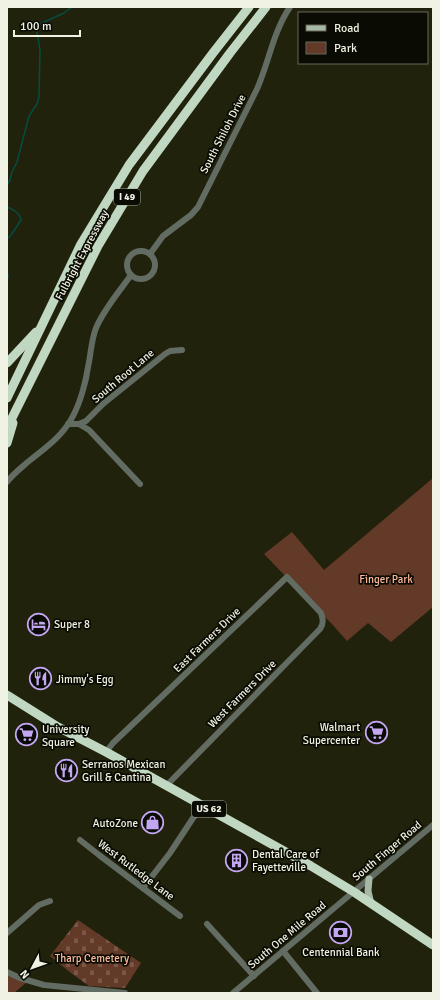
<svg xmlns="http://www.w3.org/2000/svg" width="440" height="1000" viewBox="0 0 440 1000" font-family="Signika,sans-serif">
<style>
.cemetery{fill:url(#cemetery-stones)}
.green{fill:#633928}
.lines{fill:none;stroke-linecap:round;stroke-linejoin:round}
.stream{stroke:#064c42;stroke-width:1.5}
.minor{stroke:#636c63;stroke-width:6}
.major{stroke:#a6b8a6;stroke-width:7}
.highway{stroke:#c0d7c1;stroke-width:9}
.labels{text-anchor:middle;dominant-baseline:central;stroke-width:3.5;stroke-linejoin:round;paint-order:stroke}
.shield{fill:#0a0b03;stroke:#abada0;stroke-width:1}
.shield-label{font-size:10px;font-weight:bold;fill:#f0f2e3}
.street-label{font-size:11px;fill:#f0f2e3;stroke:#0a0b03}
.park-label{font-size:11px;fill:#feb99d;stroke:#0a0b03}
.poi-label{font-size:11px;fill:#f0f2e3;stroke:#0a0b03;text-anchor:start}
</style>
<defs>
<pattern id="cemetery-stones" width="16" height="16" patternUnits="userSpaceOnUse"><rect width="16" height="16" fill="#633928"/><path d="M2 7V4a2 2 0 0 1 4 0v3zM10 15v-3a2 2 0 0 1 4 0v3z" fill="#7a5647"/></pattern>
</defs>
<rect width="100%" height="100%" fill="#21220b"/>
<!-- cemetery -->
<polygon class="cemetery" points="78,920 141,963 125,988 89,986 71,973 50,956"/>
<!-- green -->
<g class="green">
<polygon points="433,478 433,607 391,642 368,623 347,641 331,623 321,613 264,554 292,532 324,570"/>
<polygon points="7,972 28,981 14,993 7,993"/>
</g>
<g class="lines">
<!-- stream -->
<g class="stream">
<polyline points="7,185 10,180 12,172 17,162 29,116 37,104 39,97 40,50 37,32 38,26 42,23 64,13 72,7"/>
<path d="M7,207C14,210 20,213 21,220L11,235L7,239"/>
<polyline points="7,273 8,275 7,282"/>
</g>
<!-- minor -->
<g class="minor">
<circle cx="141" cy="265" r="14"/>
<path d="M150,254L163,236L191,215L198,207L257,89C269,62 273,32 290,7"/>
<polyline points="68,424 79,424 89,430 140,484"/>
<polyline points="79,424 86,421 103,404 165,354 170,351 182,350"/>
<path d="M7,482C13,474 21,468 29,461C45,448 63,436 73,416C80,403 86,382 88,367C91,354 91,341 96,328C104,309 119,292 131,275"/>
<path d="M106,752L113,743L287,577L321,613C323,619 324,623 320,629L166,786"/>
<polyline points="80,840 99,855 180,916"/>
<polyline points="143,888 170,853 197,812 200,804"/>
<polyline points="207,924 254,976"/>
<polyline points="7,933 39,905 50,901"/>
<polyline points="283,951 317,993"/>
<polyline points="7,972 20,978 44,985 125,993"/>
<polyline points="233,993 433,825"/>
</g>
<!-- major -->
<polyline class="major" points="369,879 368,891 371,904"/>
<!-- highway -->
<g class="highway">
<polyline points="7,363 36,332"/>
<polyline points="7,398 81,244 129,165 213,53 249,7"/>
<polyline points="7,428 98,246 143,171 230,53 266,7"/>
<polyline points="7,443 13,423"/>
<polyline points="7,695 58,727 106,752 311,866 354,892 433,945"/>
</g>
</g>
<!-- icons -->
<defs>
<symbol id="hotel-ring" viewBox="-11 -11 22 22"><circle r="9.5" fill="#0a0b03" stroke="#c3a7f2" stroke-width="1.5"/><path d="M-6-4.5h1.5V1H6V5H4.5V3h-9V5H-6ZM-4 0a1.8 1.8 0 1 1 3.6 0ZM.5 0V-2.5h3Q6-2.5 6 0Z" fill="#c3a7f2"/></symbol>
<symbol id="restaurant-ring" viewBox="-11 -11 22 22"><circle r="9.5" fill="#0a0b03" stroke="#c3a7f2" stroke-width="1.5"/><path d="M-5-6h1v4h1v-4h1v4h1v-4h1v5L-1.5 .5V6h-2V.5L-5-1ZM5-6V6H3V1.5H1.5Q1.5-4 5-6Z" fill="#c3a7f2"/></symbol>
<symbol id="supermarket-ring" viewBox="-11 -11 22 22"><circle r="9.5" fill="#0a0b03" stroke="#c3a7f2" stroke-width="1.5"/><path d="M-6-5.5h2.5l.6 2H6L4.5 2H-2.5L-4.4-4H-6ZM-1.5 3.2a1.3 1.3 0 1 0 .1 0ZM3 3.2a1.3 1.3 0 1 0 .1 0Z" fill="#c3a7f2"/></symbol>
<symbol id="shop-ring" viewBox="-11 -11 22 22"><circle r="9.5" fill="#0a0b03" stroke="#c3a7f2" stroke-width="1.5"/><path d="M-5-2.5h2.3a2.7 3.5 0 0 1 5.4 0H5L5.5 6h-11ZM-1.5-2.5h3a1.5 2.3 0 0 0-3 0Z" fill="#c3a7f2"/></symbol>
<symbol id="building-ring" viewBox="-11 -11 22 22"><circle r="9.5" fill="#0a0b03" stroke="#c3a7f2" stroke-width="1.5"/><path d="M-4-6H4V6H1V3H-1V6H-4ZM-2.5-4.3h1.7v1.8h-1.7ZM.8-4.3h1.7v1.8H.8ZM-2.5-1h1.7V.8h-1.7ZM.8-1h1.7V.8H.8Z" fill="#c3a7f2"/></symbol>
<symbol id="bank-ring" viewBox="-11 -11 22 22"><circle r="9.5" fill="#0a0b03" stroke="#c3a7f2" stroke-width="1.5"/><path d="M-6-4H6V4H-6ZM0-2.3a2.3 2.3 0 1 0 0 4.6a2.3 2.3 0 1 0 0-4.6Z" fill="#c3a7f2"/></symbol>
</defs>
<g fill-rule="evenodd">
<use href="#hotel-ring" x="26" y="612" width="25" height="25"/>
<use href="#restaurant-ring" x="28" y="666" width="25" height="25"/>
<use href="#supermarket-ring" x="364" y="720" width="25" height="25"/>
<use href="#supermarket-ring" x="14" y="722" width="25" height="25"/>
<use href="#restaurant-ring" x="54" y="758" width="25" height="25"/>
<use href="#shop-ring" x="140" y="810" width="25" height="25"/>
<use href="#building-ring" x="224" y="848" width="25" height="25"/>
<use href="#bank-ring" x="328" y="920" width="25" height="25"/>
</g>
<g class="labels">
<!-- shield labels -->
<g class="shield">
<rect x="114" y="189" width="26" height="16" rx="3"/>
<rect x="192" y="801" width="34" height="16" rx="3"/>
</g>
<g class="shield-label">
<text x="127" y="197">I 49</text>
<text x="209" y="809">US 62</text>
</g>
<!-- street labels -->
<g class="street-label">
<text transform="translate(223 134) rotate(-63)">South Shiloh Drive</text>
<text transform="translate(82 255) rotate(-62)">Fulbright Expressway</text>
<text transform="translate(123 376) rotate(-40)">South Root Lane</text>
<text transform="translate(207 640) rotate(-44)">East Farmers Drive</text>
<text transform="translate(242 694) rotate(-45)">West Farmers Drive</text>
<text transform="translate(387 851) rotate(-40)">South Finger Road</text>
<text transform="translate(136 870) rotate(37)">West Rutledge Lane</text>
<text transform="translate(287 935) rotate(-40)">South One Mile Road</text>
</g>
<!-- park labels -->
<g class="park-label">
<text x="386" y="579">Finger Park</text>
<text x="92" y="958">Tharp Cemetery</text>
</g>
<!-- poi labels -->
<g class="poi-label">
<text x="54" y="624">Super 8</text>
<text x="56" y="679">Jimmy's Egg</text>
<text x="360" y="727" text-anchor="end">Walmart<tspan x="360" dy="13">Supercenter</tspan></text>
<text x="42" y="729">University<tspan x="42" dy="13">Square</tspan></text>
<text x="82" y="764">Serranos Mexican<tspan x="82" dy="13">Grill &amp; Cantina</tspan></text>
<text x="138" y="823" text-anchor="end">AutoZone</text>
<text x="252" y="854">Dental Care of<tspan x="252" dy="13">Fayetteville</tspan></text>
<text x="341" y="952" text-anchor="middle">Centennial Bank</text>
</g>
</g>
<!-- border -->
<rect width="440" height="1000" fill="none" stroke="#f0f2e3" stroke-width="16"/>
<!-- legend -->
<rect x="298" y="12" width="130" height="52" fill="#0a0b03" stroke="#66675d"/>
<rect x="306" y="25" width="20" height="6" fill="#a6b8a6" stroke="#66675d"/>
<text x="334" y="32" font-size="12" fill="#f0f2e3">Road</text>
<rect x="306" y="42" width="20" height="12" fill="#633928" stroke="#66675d"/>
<text x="334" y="52" font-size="12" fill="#f0f2e3">Park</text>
<!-- north arrow -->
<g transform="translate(32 968) rotate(229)" stroke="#0a0b03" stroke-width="3" paint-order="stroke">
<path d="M0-3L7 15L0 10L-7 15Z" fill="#f0f2e3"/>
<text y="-6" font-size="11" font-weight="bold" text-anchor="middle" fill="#f0f2e3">N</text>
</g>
<!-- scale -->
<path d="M14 30v6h66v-6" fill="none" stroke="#f0f2e3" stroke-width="2"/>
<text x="20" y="30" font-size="12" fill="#f0f2e3" stroke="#0a0b03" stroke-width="3" paint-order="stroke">100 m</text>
</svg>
